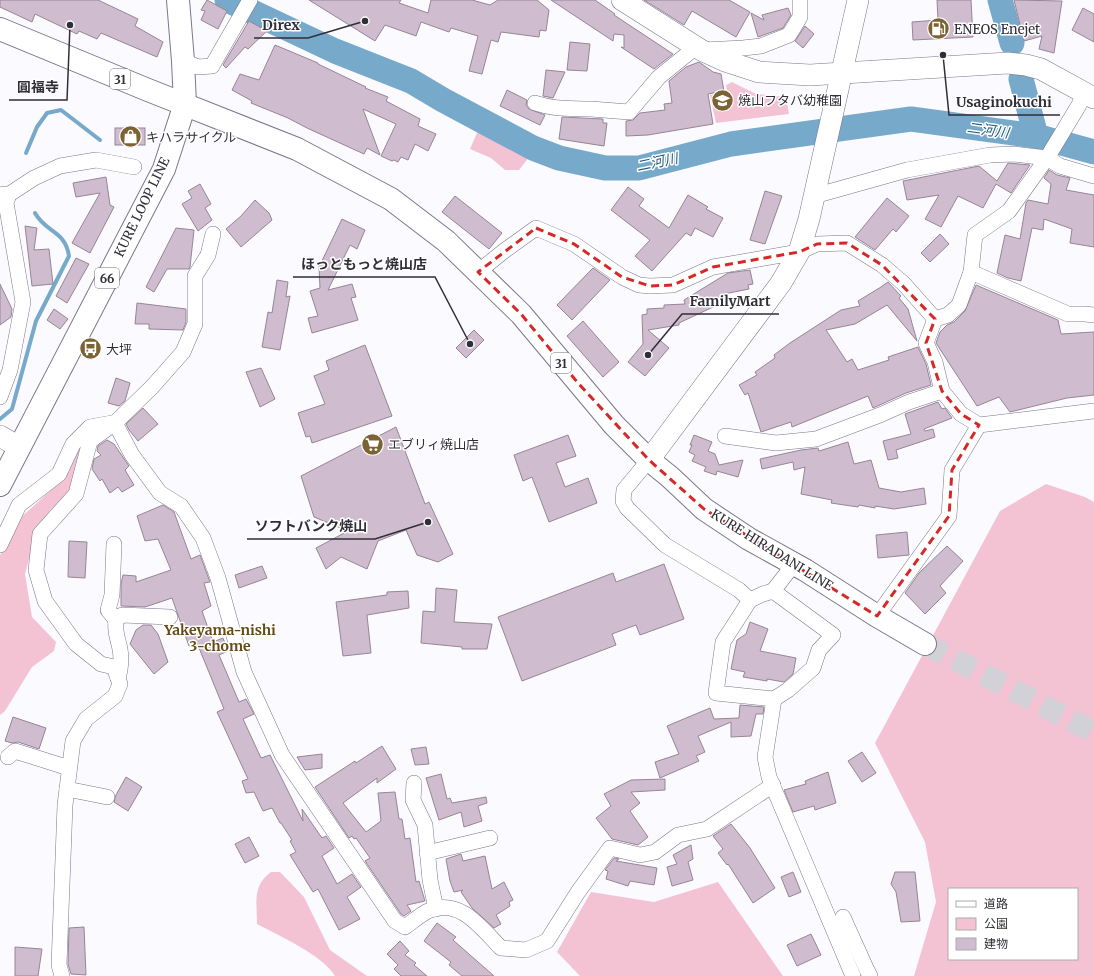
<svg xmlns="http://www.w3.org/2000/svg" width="1094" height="976" viewBox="0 0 1094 976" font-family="Merriweather,'Noto Sans JP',serif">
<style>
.green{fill:#f3c2d3;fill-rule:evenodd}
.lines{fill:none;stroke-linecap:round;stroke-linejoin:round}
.stream{stroke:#76a9ca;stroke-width:4}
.river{stroke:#76a9ca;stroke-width:25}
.building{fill:#cfbdcf;stroke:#968596}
.primary-tunnel{stroke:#d2d1d7;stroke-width:22;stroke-dasharray:22 11;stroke-linecap:butt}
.street-casing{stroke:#7b768a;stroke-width:16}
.secondary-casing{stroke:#7b768a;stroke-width:22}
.primary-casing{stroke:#7b768a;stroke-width:24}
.street{stroke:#fff;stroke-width:15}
.secondary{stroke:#fff;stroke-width:21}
.primary{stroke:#fff;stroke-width:22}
.marked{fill:none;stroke:#d62828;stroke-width:3;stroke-dasharray:8 5;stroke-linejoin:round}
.labels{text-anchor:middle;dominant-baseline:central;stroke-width:3;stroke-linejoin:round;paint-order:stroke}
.shield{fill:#fff;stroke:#6e6d72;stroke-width:1}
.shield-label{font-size:12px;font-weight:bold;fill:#302e36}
.poi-label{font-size:13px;fill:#302e36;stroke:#fff;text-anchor:start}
.street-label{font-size:13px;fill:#302e36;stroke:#fff}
.water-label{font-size:14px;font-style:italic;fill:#1f5b7d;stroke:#fff}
.neighbourhood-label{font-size:14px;font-weight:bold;fill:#654b11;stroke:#fff}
.leader{fill:none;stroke:#302e36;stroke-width:1.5}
.callout-dot{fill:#302e36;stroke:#fff;stroke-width:1.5}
.callout-label{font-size:14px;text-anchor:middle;font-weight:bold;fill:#302e36;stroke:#fff;stroke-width:3;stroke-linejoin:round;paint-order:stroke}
</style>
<rect width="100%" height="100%" fill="#fbfaff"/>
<!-- green -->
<g class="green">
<polygon points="732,82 756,94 786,97 789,114 716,123 710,95 727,91 726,85"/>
<polygon points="480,126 533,152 519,170 505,170 491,158 470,149"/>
<polygon points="78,451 84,452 72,492 51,509 36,532 25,574 32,617 56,642 54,651 32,667 5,711 0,715 0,555 6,546 16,522 61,481"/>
<path d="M1046,484L1085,497L1094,502V976H914L936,902L925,842L875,743L1000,511ZM949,889H1077V959H949Z"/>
<path d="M271,872H280L304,897L330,950L367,976H335C324,956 278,935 257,924C257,902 252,886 271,872Z"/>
<polygon points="718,882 783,976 580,976 557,952 591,892 654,902"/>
</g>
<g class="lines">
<!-- stream -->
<g class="stream">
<polyline points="26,153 37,127 47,113 61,110 100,140"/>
<path d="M0,419L12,409L36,321L69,256C65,230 46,233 35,213"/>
</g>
<!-- river -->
<g class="river">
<polyline points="227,0 335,51 411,81 443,100 533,148 559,158 605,168 639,168 731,144 911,119 1036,136 1094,152"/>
<polyline points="1000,0 1012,43"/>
<polyline points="1021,79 1036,136"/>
</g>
</g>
<!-- building -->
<g class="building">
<polygon points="0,0 98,0 138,19 135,26 163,42 157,57 101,33 97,39 79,31 77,34 35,14 32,22 0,7"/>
<polygon points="207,0 227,11 218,29 201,20 205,11 201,10"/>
<polygon points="309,0 401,0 399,3 428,13 431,0 472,0 490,5 498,0 537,0 549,10 546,31 540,30 539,37 501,32 498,42 491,40 482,74 469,71 478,36 451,28 449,32 421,22 416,36 385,25 375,41"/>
<polygon points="551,0 595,0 615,14 614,15 673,54 654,69 621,47 624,48 624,35 614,34 613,41"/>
<polygon points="644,0 729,0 750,12 736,37 692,11 684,25"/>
<polygon points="937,0 971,0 973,37 913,40 912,22 938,20"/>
<polygon points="1014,0 1062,1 1054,53 1039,49 1042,36 1024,41"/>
<polygon points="788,8 791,15 783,28 758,37 751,13 764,20 762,15"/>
<polygon points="1083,8 1094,14 1094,42 1072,30"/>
<polygon points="249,21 267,31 248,49 245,47 226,68 223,65"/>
<polygon points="805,26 814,34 803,48 795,41"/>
<polygon points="570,42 590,44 587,71 567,70"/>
<polygon points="275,45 318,63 318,64 366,87 365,88 388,97 386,101 420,119 418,126 436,134 428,151 415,144 408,160 401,157 398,162 394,160 392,161 381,156 396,124 363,109 380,155 367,148 364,154 307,128 288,118 251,103 252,101 232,90 240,74 259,80"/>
<polygon points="699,62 713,72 721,74 724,91 708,94 713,124 648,135 626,136 626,121 633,120 640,113 665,110 664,104 672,103 669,81 686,67"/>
<polygon points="546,70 565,72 553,98 543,96"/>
<polygon points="507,90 527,100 526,105 529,109 545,115 540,125 500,106"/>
<polygon points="562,117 603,119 603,123 607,123 604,146 559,139"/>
<rect x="115" y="128" width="30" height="17"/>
<polygon points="1008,163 1030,165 1011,193 996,184 983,208 958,196 941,227 925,219 939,195 907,200 903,181 979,166 997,181"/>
<polygon points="1049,170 1057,175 1070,178 1066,190 1094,195 1094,247 1070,243 1072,229 1044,219 1043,230 1032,228 1021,281 1008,278 997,273 1005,235 1020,239 1026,203 1028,200 1048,204 1051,184 1044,178"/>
<polygon points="106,177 110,205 114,207 90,253 72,243 100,193 76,197 73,183"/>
<polygon points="200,184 211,204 205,208 212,220 198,231 182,204 192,198 188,191"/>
<polygon points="628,187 644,199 639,206 669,228 688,195 708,207 706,209 723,218 713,237 695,228 691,236 686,233 652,271 635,256 650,240 611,210"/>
<polygon points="765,191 782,196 765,244 750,240"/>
<polygon points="455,196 502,233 489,249 442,212"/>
<polygon points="887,198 909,216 896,232 893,229 875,250 855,237"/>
<polygon points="255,200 269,213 272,220 241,247 226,229 241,216"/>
<polygon points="342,219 365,230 357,249 350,245 328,290 352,284 356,297 351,298 358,320 312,333 308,318 318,316 310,291 320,288 319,267"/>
<polygon points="25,226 37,228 34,250 49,249 53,284 32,286"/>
<polygon points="176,228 194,230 190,267 189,269 167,269 154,292 146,287"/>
<polygon points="940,234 949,244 930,262 921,253"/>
<polygon points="76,258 89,264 67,303 56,296"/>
<polygon points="593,268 610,280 572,320 557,305"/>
<polygon points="750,270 753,284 748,285 749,289 724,294 728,300 679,323 679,325 648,330 669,348 645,376 628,362 643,344 642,315 647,314 647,309 664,308 664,305 685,304 684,300 728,273"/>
<polygon points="277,280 288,282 286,297 290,296 280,350 262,347 268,312 272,313"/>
<polygon points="888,282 901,296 899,298 908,309 917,341 887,305 855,324 826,330 847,362 852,359 858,370 889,360 888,357 918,347 926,364 931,385 906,393 873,408 868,396 792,427 791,422 761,432 748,393 745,395 739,385 757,375 755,372 775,358 774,355 790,343 841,310 860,306 858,301 881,287"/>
<polygon points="0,284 12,309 11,317 0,325"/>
<polygon points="976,285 1058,320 1061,334 1094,332 1094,395 1067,398 1010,412 999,397 977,406 936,343 940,332 947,325 954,322 965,311"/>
<polygon points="137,303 186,309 186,322 183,330 149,329 149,324 135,324"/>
<polygon points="54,309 68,319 60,329 47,320"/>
<polygon points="583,321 619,362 603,377 567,336"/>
<polygon points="474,330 484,340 466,358 456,348"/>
<polygon points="365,345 392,416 312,443 310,436 306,437 298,413 325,404 314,376 329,370 326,361"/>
<polygon points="261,368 275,399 260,407 246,372"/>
<polygon points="116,378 130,383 125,401 119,406 108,403"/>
<polygon points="938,402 942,409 945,408 952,418 924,429 925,431 933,429 935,437 896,450 898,458 888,460 883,441 911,434 905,414"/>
<polygon points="143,408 158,424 138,441 129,430 126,424"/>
<polygon points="396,427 425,504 429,502 453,554 438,562 417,555 406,530 378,541 367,569 341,557 326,569 316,548 348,531 314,517 301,476"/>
<polygon points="568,435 576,456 556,463 565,487 588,478 597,503 549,522 532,477 523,481 514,455"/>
<polygon points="694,435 712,442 708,451 715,454 719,465 743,460 738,477 717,471 716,475 704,471 706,467 692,461 695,455 689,452 692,445 690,445"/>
<polygon points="107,440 114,444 129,466 125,470 134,485 122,492 118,487 110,493 102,479 100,481 92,469 94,459 101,455 97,451 98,446"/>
<polygon points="848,442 854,464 871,460 879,488 901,492 924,488 926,504 894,509 875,506 875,508 859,505 858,507 831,503 832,500 801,494 805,467 794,470 793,462 762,469 760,459 801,450 818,448 819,451"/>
<polygon points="163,505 174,512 191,559 200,555 210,582 204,583 211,606 202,611 213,642 223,638 228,651 219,655 239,702 246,699 254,714 243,719 261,758 270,755 303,821 302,809 322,838 326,836 334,848 322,856 337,884 352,874 361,887 347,897 360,919 339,930 318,889 313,892 290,855 296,852 290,841 292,840 281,823 280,823 272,808 263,811 254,792 246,793 242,781 248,779 217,712 224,709 197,643 189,646 172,598 145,607 121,606 121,584 123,575 136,576 136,582 171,570 158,539 145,541 137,516"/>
<polygon points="907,532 909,555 878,558 876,535"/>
<polygon points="69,541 87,542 85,578 68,577"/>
<polygon points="947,546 963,561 940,586 946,593 925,614 905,593 919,573"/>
<polygon points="664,564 684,619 640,635 636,625 612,634 616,645 522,681 498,617 613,573 616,582"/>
<polygon points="262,566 267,578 239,588 235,575"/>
<polygon points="436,588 457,590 454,622 492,624 487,649 462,649 462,647 421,643 423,611 435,612"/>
<polygon points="408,591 409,608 367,615 371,653 343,656 336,602 387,595 387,592"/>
<polygon points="750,622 768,629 760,651 796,658 793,674 784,682 767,679 767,681 743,677 745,672 731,669 737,640 746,634"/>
<polygon points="143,625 151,625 158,634 168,662 154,674 130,644 136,630"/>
<polygon points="740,705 764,707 763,714 756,714 751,736 731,737 731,722 698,736 705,752 696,756 699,761 660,778 655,762 679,754 667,726 710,708 714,719 739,718"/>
<polygon points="13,717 46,728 39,749 18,742 12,743 5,741"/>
<polygon points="382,746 396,769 377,783 377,778 343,803 366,832 381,821 378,793 395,792 399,819 402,819 405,839 410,838 416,882 419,881 425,901 407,905 411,911 404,916 401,914 365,861 370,858 356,838 354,839 352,836 349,838 315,787 355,761 356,763"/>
<polygon points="426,747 429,764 415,765 411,749"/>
<polygon points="862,752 876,773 862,782 848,761"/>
<polygon points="322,754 322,768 305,770 297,757"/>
<polygon points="828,772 836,803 815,810 814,806 793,812 784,790 806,784 805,781"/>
<polygon points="441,774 447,799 450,798 452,803 486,797 487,803 478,806 482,821 464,827 461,812 439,820 426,778"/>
<polygon points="126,777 142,787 128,811 114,802 116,795"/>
<polygon points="665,779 665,790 631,792 640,803 630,811 648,837 638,845 612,839 596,818 611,806 604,794 631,780"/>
<polygon points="731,824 750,848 775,888 753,903 728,864 727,865 718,853 723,849 713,836"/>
<polygon points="249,837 259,856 245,863 235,844"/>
<polygon points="691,845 693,859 688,862 693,880 672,886 667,867 677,864 673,855"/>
<polygon points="461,854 463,861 485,856 492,889 504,882 513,900 509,902 510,906 496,915 501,924 494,928 472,908 461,892 463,890 454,892 450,881 446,859"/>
<polygon points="614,858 619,859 616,861 657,868 654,885 630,881 628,886 606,879 608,871 605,870"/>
<polygon points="793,872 801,892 789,897 781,877"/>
<polygon points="895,872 915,872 920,921 901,922 896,892 891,884"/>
<polygon points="437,923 456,937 453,940 494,976 462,976 449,965 451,962 424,941"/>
<polygon points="84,927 86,975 71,974 68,964 69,928"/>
<polygon points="811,934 821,955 797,966 787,945"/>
<polygon points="400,941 409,951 405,955 416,963 414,965 427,976 401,976 394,969 398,965 387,954"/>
<polygon points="15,947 42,949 38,976 15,976"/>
</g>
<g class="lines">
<!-- primary-tunnel -->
<polyline class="primary-tunnel" points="925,644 1094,732"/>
<defs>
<g id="street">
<polyline points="704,50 743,48 761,46 789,35 800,17 800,0"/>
<polyline points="183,61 198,67 212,66 250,0"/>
<path d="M535,103C556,110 570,108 591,109C604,110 616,111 629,112L659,77L696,47"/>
<polyline points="814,196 907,170 990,155 1014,154 1047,158 1060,166 1094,176"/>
<polyline points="478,272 504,251 536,228 574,244 622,277 639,285 650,286 673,285 713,267 799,252 817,244 847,243 882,265 904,284 935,319"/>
<polyline points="971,272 1068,314 1085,314 1094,315"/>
<polyline points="935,319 948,315 959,305 971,272 975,235 1009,211 1047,158 1079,105 1084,93"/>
<polyline points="935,319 926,343 935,362 942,391 961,414 979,425 1094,411"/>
<polyline points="0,397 10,370 23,302 5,197 34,178 60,166 96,160 134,167"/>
<path d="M115,423L132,455L160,493L181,506L203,538L218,578L244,672L282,755L395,921L405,927C412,922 420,915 428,911C460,897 481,928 501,948L526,950L547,941L578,892L610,848L640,855L655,852L678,835L707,829L773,785"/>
<polyline points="725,436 776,443 816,439 880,415 909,402 942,391"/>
<polyline points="649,460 624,490 623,501 627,508 665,545 739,590 750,600 723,642 716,693 774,699 765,757 769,777 853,976"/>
<polyline points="114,544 112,595 108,610 116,620"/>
<polyline points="0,545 19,505 59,474 73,444 90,427 112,423"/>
<polyline points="773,591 794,564"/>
<polyline points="750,600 763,594 773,591 833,635 819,650 813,668 788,690 774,699"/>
<polyline points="877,616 949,516 952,470 979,425"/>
<path d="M118,678C121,668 122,659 120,649C118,639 114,630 116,620L122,615L170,617"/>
<polyline points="8,757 15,751 69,768"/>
<polyline points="414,783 413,800 425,825 430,880 436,909"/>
<polyline points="67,789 107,797"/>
<polyline points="427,853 490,838"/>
<polyline points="843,917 866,968 870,976"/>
<polyline points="62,976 59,965 65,805 73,741 86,719 115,696 120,684 114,667 101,664 76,644 45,601 36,570 40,534 76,494 90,441 115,423 152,387 183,352 195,324 195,276 208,255 213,234"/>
</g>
<g id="secondary">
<polyline points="622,0 701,50 725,61 759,72 810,75 1008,63 1026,65 1041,69 1094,98"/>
<polyline points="0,198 5,197"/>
<polyline points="0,436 19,447"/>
<polyline points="649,460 781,283 799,252 809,219 858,0"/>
</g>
<g id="primary">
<polyline points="0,29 148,90 297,149 391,199 446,241 521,314 614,425 649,460 670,477 704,509 749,539 805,570 877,616 925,644"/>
<polyline points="0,485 164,169 185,104 183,61 178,0"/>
</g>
</defs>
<!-- street casing -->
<use href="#street" class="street-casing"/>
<!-- secondary casing -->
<use href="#secondary" class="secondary-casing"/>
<!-- primary casing -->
<use href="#primary" class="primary-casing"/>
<!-- street -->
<use href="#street" class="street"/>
<!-- secondary -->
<use href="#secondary" class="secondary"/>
<!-- primary -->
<use href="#primary" class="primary"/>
</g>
<!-- marked area -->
<path class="marked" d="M536,228L574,244L622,277L650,286L673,285L713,267L799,252L817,244L847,243L882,265L935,319L926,343L942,391L961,414L979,425L952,470L949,516L877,616L704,509L649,460L578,383L521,314L478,272Z"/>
<!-- icons -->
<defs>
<symbol id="fuel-disc" viewBox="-11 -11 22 22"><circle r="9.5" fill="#7b6334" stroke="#fff"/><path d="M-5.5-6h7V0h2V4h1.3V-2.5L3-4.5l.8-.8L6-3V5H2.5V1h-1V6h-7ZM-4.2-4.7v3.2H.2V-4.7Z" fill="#fff"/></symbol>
<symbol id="school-disc" viewBox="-11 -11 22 22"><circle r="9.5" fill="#7b6334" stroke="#fff"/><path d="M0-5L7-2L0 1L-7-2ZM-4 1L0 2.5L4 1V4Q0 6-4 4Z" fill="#fff"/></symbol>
<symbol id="shop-disc" viewBox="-11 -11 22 22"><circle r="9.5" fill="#7b6334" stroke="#fff"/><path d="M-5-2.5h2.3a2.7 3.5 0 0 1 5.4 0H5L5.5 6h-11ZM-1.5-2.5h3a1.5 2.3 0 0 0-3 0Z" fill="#fff"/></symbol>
<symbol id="bus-disc" viewBox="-11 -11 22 22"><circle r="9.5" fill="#7b6334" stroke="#fff"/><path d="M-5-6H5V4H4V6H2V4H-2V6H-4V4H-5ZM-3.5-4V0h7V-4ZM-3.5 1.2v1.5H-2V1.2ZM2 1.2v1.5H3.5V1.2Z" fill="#fff"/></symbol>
<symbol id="supermarket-disc" viewBox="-11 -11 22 22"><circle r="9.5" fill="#7b6334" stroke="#fff"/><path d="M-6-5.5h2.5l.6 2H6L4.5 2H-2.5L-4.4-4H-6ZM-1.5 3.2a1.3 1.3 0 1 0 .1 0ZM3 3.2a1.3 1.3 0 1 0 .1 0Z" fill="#fff"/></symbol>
</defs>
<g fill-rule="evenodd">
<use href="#fuel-disc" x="926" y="16" width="25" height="25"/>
<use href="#school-disc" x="710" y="88" width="25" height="25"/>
<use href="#shop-disc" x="118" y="124" width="25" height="25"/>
<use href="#bus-disc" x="78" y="336" width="25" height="25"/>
<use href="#supermarket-disc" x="360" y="432" width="25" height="25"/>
</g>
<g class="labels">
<!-- shield labels -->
<g class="shield">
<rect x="110" y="69" width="20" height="20" rx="3"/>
<rect x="95" y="268" width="24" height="20" rx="3"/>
<rect x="551" y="353" width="20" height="20" rx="3"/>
</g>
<g class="shield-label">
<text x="120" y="79">31</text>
<text x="107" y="278">66</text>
<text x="561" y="363">31</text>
</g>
<!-- poi labels -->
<g class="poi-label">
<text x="954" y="29">ENEOS Enejet</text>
<text x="738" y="100">焼山フタバ幼稚園</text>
<text x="146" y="137">キハラサイクル</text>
<text x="106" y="349">大坪</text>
<text x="388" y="444">エブリィ焼山店</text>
</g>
<!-- street labels -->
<g class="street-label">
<text transform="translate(142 207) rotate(-64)">KURE LOOP LINE</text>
<text transform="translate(772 550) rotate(32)">KURE HIRADANI LINE</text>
</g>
<!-- water labels -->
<g class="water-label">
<text transform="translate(988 130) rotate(8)">二河川</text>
<text transform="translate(657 162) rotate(-12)">二河川</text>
</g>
<!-- neighbourhood labels -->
<g class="neighbourhood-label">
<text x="220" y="630">Yakeyama-nishi<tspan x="220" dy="16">3-chome</tspan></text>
</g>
</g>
<!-- callouts -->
<path class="leader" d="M365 21L308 38H254M70 25L67 100H9M943 55L949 115H1060M470 344L435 277H293M648 355L682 314H779M428 522L375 539H247"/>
<g class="callout-dot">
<circle cx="365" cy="21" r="4"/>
<circle cx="70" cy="25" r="4"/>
<circle cx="943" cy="55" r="4"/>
<circle cx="470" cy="344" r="4"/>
<circle cx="648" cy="355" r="4"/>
<circle cx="428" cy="522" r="4"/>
</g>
<g class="callout-label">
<text x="281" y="30">Direx</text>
<text x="38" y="92">圓福寺</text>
<text x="1004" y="107">Usaginokuchi</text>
<text x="364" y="269">ほっともっと焼山店</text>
<text x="730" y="306">FamilyMart</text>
<text x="311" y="531">ソフトバンク焼山</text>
</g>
<!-- legend -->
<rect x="948" y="888" width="130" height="72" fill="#ffffff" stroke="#acabaf"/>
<rect x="956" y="901" width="20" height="6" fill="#ffffff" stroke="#acabaf"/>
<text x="984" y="908" font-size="12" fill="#302e36">道路</text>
<rect x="956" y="918" width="20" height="12" fill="#f3c2d3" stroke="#acabaf"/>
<text x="984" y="928" font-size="12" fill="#302e36">公園</text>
<rect x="956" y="938" width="20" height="12" fill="#cfbdcf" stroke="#acabaf"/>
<text x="984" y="948" font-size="12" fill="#302e36">建物</text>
</svg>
